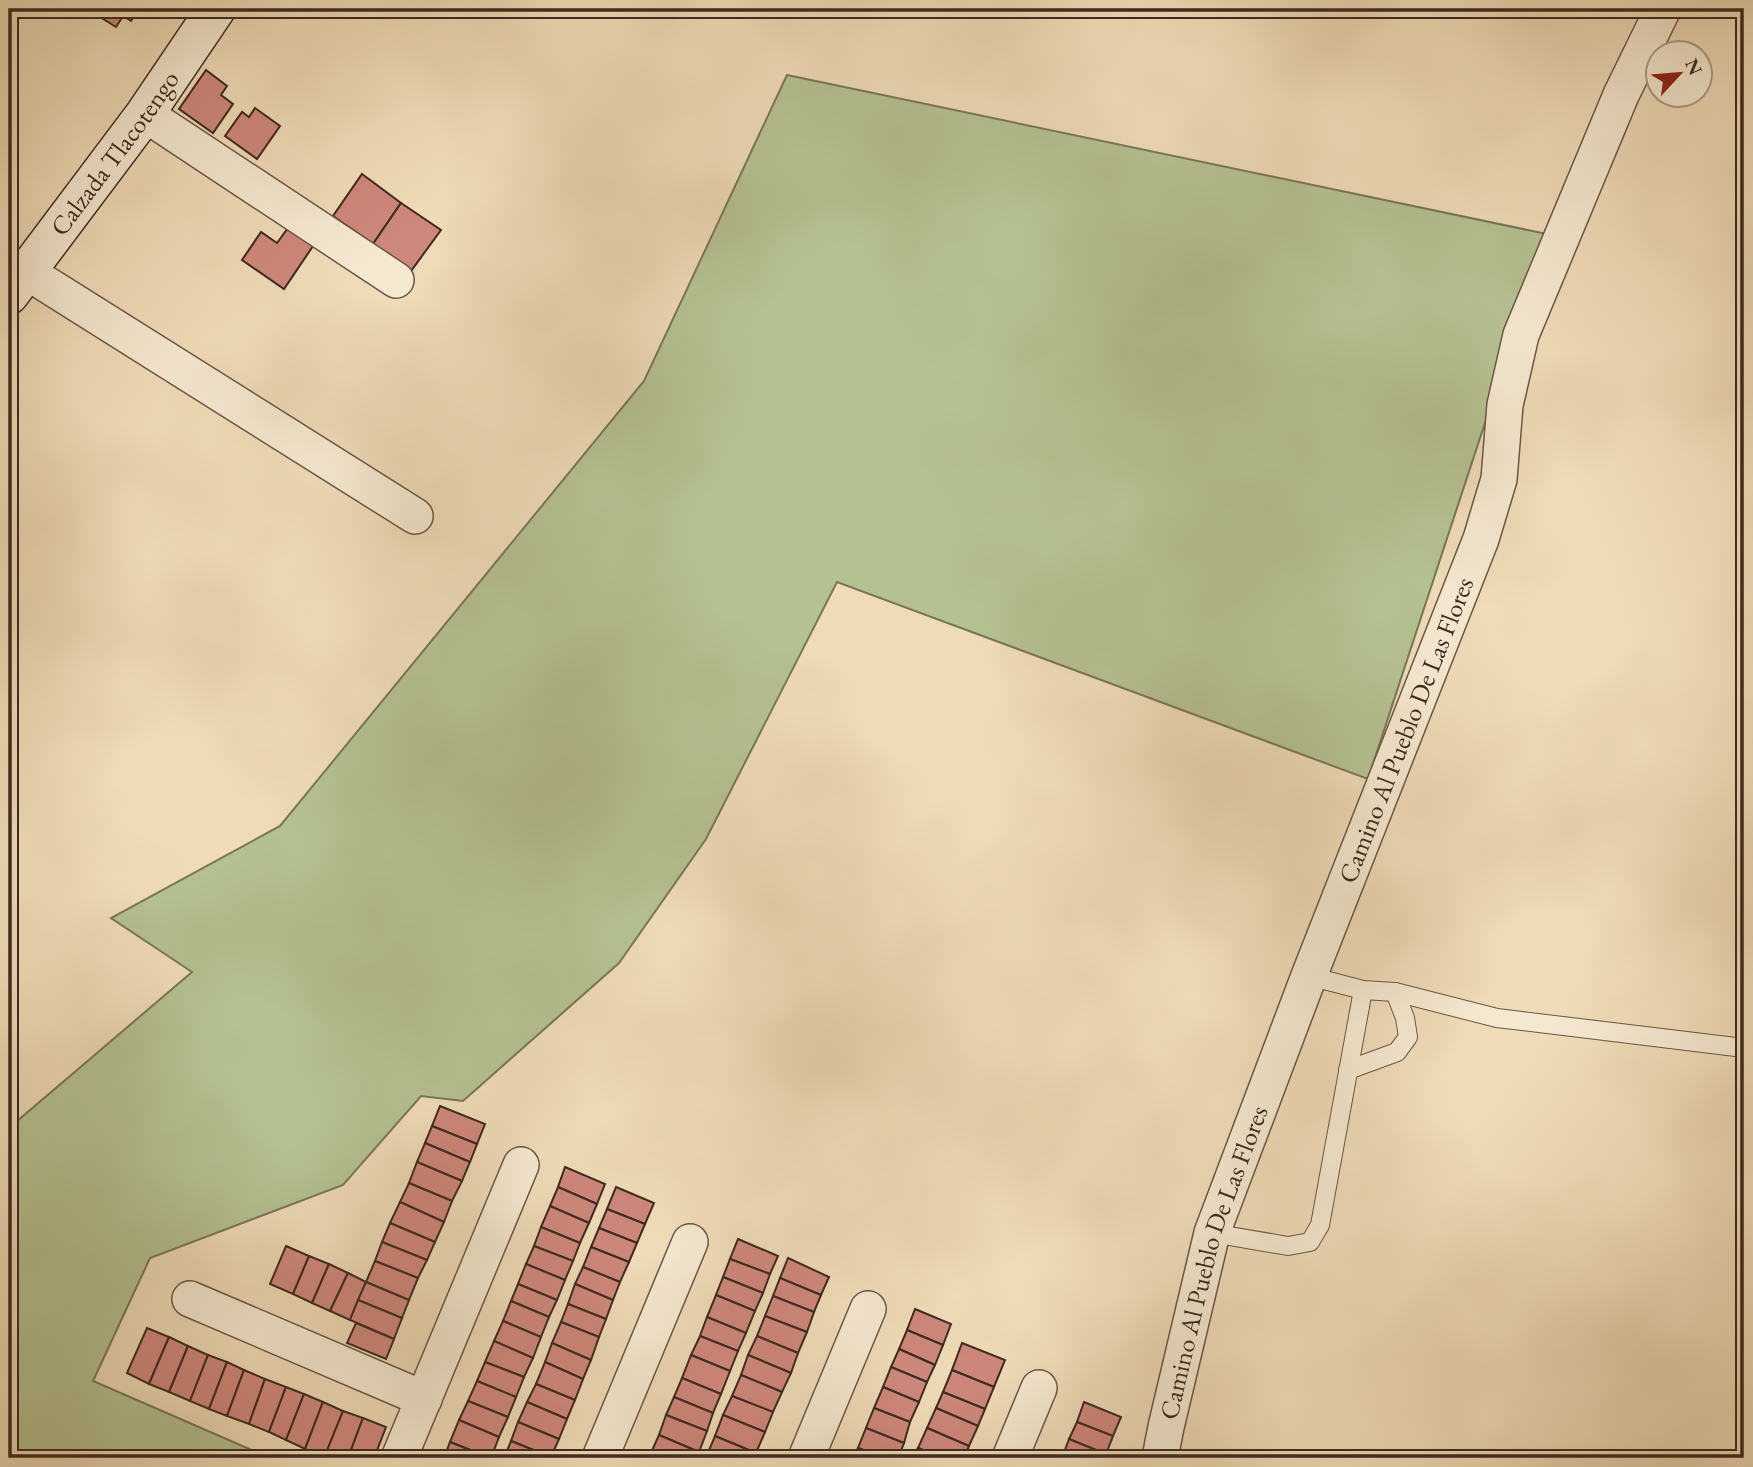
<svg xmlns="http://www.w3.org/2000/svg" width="1753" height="1467" viewBox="0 0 1753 1467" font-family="'EB Garamond',serif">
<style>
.green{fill:#b5c191;stroke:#797659;stroke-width:2}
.building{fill:#ce877b;stroke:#3d2a21;stroke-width:2}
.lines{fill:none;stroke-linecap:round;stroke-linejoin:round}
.lane-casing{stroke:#6a5646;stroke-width:20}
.street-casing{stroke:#6a5646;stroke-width:38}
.secondary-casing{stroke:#3d2a21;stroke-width:41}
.lane{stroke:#f5e8d0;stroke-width:18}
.street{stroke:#f5e8d0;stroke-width:35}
.secondary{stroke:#f5e8d0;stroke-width:38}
.labels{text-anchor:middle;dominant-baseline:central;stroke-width:6;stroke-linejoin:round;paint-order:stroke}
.street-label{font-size:26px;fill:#3d2a21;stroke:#f5e8d0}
</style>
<rect width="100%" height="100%" fill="#efdbb7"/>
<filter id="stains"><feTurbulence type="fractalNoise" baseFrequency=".00286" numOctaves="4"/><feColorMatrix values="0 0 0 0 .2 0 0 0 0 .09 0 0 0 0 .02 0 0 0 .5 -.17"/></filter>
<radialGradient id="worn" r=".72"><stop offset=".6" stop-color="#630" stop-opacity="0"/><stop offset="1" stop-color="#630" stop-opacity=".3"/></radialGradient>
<!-- green -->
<polygon class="green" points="787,75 1547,234 1368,779 837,582 706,839 619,963 463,1101 421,1096 343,1185 150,1258 93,1381 270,1458 9,1458 9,1128 192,972 111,918 280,826 644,381"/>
<!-- building -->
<g class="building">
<polygon points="87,9 139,9 131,21 123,16 116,27"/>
<polygon points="206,70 227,86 221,95 233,104 213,133 179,109"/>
<polygon points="255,108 280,126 257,159 225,136 242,112 249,117"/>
<polygon points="362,174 401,203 373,244 333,216"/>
<polygon points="401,203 441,230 411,271 373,244"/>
<polygon points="288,228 313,246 284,289 242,260 261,232 277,243"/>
<polygon points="440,1106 485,1124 477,1144 432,1126"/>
<polygon points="432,1126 477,1144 470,1162 425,1143"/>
<polygon points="425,1143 470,1162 462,1181 417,1162"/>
<polygon points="417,1162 462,1181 452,1201 409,1183"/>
<polygon points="565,1167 605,1184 597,1204 558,1187"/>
<polygon points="409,1183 452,1201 444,1222 400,1202"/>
<polygon points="558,1187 597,1204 589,1223 550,1206"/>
<polygon points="616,1187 654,1203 645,1224 607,1209"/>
<polygon points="400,1202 444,1222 435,1242 390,1223"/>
<polygon points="550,1206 589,1223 580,1243 541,1227"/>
<polygon points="607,1209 645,1224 637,1243 599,1228"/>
<polygon points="390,1223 435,1242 427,1260 382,1242"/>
<polygon points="541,1227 580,1243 573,1261 534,1246"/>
<polygon points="599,1228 637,1243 629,1262 591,1247"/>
<polygon points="738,1239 778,1256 770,1274 730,1259"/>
<polygon points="382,1242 427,1260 418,1278 375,1261"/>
<polygon points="286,1246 309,1256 293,1294 270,1284"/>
<polygon points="534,1246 573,1261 565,1280 526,1264"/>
<polygon points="591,1247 629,1262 620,1282 583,1267"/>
<polygon points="309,1256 329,1264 312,1303 293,1294"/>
<polygon points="788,1258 829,1277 821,1295 780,1278"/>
<polygon points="730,1259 770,1274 763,1293 723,1277"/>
<polygon points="375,1261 418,1278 409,1300 366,1282"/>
<polygon points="329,1264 348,1273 330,1311 312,1303"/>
<polygon points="526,1264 565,1280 557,1300 518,1284"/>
<polygon points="583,1267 620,1282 613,1300 575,1284"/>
<polygon points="348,1273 366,1282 350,1320 330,1311"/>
<polygon points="723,1277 763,1293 755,1311 716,1295"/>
<polygon points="780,1278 821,1295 814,1312 773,1296"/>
<polygon points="366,1282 409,1300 402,1318 358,1300"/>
<polygon points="518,1284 557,1300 549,1317 511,1301"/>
<polygon points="575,1284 613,1300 606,1319 568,1304"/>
<polygon points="716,1295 755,1311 746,1333 707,1317"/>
<polygon points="773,1296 814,1312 807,1332 765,1316"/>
<polygon points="358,1300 402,1318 394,1339 350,1320"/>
<polygon points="511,1301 549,1317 541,1337 503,1321"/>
<polygon points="568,1304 606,1319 599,1337 561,1322"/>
<polygon points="915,1309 951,1324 943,1345 907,1330"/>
<polygon points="765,1316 807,1332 798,1353 757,1336"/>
<polygon points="707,1317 746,1333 738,1351 700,1336"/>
<polygon points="503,1321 541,1337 533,1358 494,1341"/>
<polygon points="561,1322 599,1337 591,1360 552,1343"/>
<polygon points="356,1323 394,1339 386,1359 347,1343"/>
<polygon points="147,1328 169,1337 149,1384 127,1373"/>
<polygon points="907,1330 943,1345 935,1365 899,1349"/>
<polygon points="700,1336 738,1351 730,1371 691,1355"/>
<polygon points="757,1336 798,1353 791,1373 748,1355"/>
<polygon points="169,1337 188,1346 169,1392 149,1384"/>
<polygon points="494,1341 533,1358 524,1377 485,1362"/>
<polygon points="552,1343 591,1360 583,1379 545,1362"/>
<polygon points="962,1343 1005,1360 994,1387 952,1370"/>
<polygon points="188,1346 208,1355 190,1401 169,1392"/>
<polygon points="899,1349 935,1365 927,1382 891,1367"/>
<polygon points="208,1355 227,1362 209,1409 190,1401"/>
<polygon points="691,1355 730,1371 721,1394 682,1378"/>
<polygon points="748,1355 791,1373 782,1392 741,1375"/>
<polygon points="227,1362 244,1370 227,1416 209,1409"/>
<polygon points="485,1362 524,1377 516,1397 477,1381"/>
<polygon points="545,1362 583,1379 575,1400 536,1384"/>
<polygon points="891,1367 927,1382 919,1402 883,1387"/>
<polygon points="244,1370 265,1379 249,1424 227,1416"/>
<polygon points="952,1370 994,1387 985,1409 943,1392"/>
<polygon points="741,1375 782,1392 773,1412 732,1396"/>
<polygon points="682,1378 721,1394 713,1413 674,1397"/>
<polygon points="265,1379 286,1387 269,1432 249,1424"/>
<polygon points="477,1381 516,1397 508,1417 468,1401"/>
<polygon points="536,1384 575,1400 567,1419 527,1402"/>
<polygon points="286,1387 304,1394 286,1440 269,1432"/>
<polygon points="883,1387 919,1402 910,1422 874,1408"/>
<polygon points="943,1392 985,1409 978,1426 936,1408"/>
<polygon points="304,1394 323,1402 305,1449 286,1440"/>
<polygon points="732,1396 773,1412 765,1432 723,1415"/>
<polygon points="674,1397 713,1413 707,1431 666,1415"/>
<polygon points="468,1401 508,1417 499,1437 459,1420"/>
<polygon points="323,1402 343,1411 324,1458 305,1449"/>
<polygon points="527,1402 567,1419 559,1439 518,1422"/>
<polygon points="1084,1402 1121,1417 1113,1436 1077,1422"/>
<polygon points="874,1408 910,1422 904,1443 866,1428"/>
<polygon points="936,1408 978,1426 969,1446 927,1428"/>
<polygon points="343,1411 363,1418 348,1458 324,1458"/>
<polygon points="666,1415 707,1431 699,1452 659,1435"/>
<polygon points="723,1415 765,1432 756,1453 715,1436"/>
<polygon points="363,1418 386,1427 374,1458 348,1458"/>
<polygon points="459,1420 499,1437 491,1458 450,1442"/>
<polygon points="518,1422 559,1439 551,1457 511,1441"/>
<polygon points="1077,1422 1113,1436 1106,1454 1069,1439"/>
<polygon points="866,1428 904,1443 898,1458 885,1458 858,1448"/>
<polygon points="927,1428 969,1446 964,1458 942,1458 918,1448"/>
<polygon points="659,1435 699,1452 696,1458 658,1458 650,1455"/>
<polygon points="715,1436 756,1453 754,1458 714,1458 707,1455"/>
<polygon points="1069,1439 1106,1454 1105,1458 1062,1458"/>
<polygon points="511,1441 551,1457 550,1458 504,1458"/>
<polygon points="450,1442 490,1458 444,1458"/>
<polygon points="858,1448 885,1458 853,1458"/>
<polygon points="918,1448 942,1458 913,1458"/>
</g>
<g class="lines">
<defs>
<g id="lane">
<polyline points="1309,976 1363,990 1395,992 1497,1018 1744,1048"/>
<polyline points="1348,1070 1397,1052 1408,1037 1405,1018 1395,992"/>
<polyline points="1212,1233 1288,1246 1310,1242 1320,1225 1363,990"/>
</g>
<g id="street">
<polyline points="145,114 396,280"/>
<polyline points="27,272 415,516"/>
<polyline points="190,1299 424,1399"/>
<polyline points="399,1458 521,1165"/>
<polyline points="600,1458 690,1242"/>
<polyline points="806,1458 868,1309"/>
<polyline points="1010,1458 1039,1388"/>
<path id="s1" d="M1160,1458L1166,1427L1212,1233L1309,976L1481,539L1499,479L1505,405L1521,335L1621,95L1663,9"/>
</g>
<g id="secondary">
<path id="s2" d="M9,295L145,114L216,9"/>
</g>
</defs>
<!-- lane casing -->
<use href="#lane" class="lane-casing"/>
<!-- street casing -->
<use href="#street" class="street-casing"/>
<!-- secondary casing -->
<use href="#secondary" class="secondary-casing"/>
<!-- lane -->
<use href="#lane" class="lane"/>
<!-- street -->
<use href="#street" class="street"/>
<!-- secondary -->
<use href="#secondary" class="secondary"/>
</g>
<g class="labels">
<!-- street labels -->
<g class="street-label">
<text stroke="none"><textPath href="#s2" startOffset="177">Calzada Tlacotengo</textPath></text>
<text stroke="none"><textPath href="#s1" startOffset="770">Camino Al Pueblo De Las Flores</textPath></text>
<text stroke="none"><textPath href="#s1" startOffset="203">Camino Al Pueblo De Las Flores</textPath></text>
</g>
</g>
<!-- margin -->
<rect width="1753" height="1467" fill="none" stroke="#efdbb7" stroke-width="35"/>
<rect x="10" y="10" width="1732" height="1446" fill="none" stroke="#3d2a21" stroke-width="3.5"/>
<rect x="18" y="18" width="1718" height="1432" fill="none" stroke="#3d2a21" stroke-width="2"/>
<!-- north arrow -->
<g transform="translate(1679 74) rotate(64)"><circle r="33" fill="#f5e8d0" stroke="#ab9c8a" stroke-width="2"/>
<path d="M0-5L12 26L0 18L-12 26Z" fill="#8f2418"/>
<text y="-10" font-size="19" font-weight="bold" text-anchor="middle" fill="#3d2a21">N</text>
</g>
<rect width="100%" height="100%" filter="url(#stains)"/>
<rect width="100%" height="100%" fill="url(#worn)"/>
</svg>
